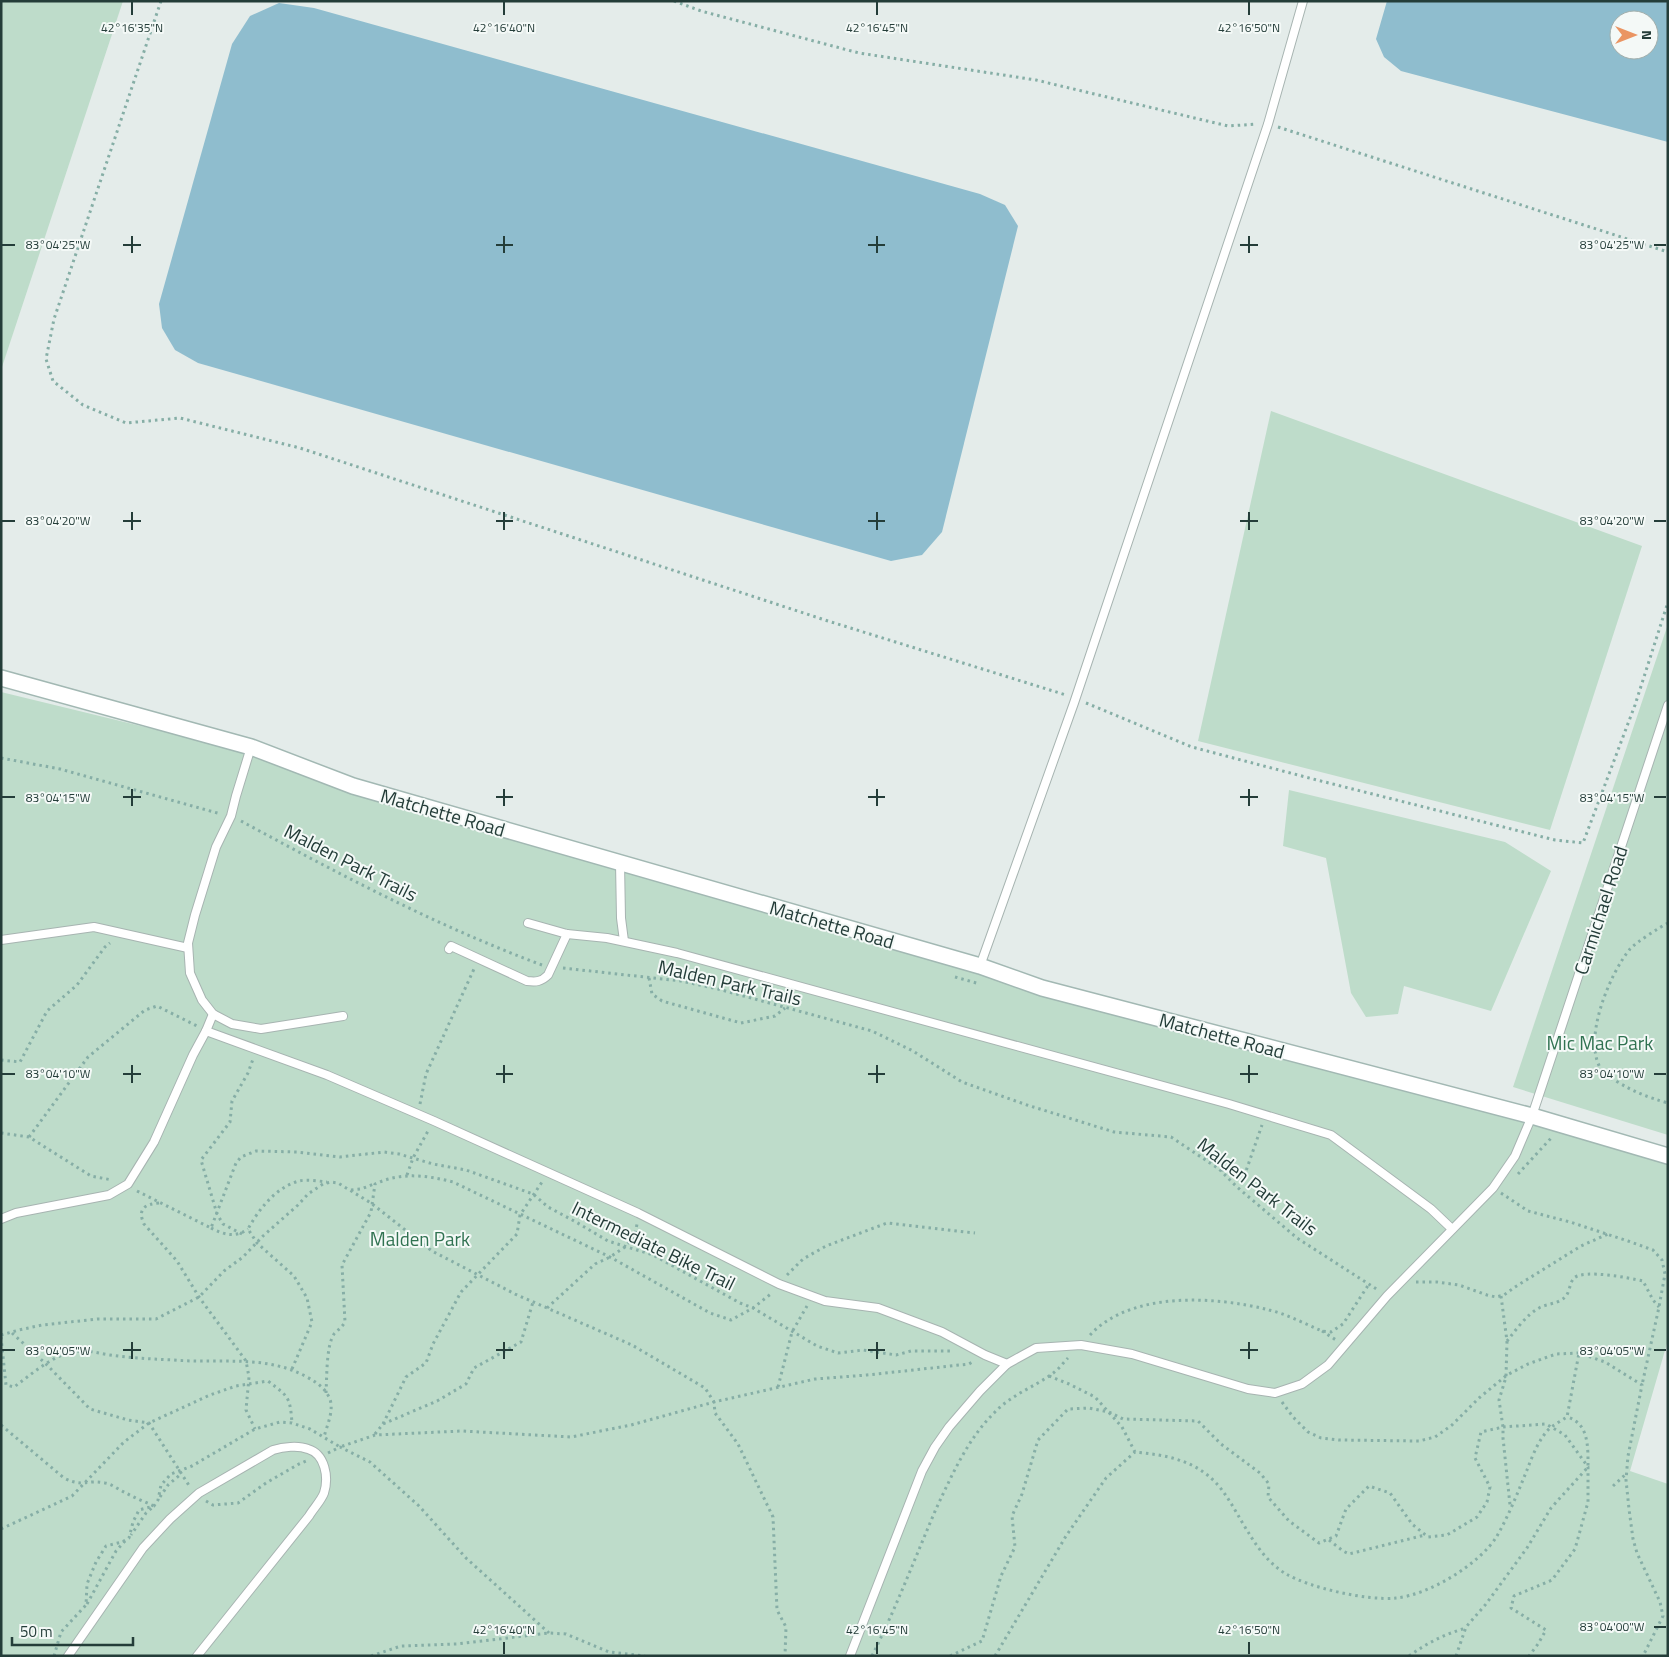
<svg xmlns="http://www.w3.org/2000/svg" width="1669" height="1657" viewBox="0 0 1669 1657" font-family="'Titillium Web',sans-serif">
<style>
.green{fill:#bedcca}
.water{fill:#8fbdce;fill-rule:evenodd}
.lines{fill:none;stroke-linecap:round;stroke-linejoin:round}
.lane-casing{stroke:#a7b4b1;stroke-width:10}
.secondary-casing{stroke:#a2b8b3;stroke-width:18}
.path{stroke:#86aea6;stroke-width:3;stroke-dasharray:2.5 4;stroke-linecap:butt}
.lane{stroke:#fff;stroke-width:8}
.secondary{stroke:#fff;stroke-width:15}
.ticks{fill:none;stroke:#243d39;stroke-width:2}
.labels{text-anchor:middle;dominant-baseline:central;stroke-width:4;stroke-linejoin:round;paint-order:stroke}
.street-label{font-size:19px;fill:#243d39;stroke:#f4f9f7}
.park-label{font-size:19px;fill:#307251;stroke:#f4f9f7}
.ticks-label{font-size:12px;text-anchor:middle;fill:#243d39;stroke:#f4f9f7;stroke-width:4;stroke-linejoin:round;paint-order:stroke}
</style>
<rect width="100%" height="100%" fill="#e4ecea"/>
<!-- green -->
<g class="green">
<polygon points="1,1 123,1 1,370"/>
<polygon points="1271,411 1642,546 1550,830 1198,741"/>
<polygon points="1668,624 1668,1135 1513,1087"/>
<polygon points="1,692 182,736 1668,1156 1668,1340 1630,1471 1668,1484 1668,1656 1,1656"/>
<polygon points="1289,790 1505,842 1551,871 1491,1011 1404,986 1398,1014 1366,1017 1351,993 1326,858 1283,846"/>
</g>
<!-- water -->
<g class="water">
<path d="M1387,1H1668V142L1401,71L1384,57L1376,39ZM1619,20H1649V50H1619Z"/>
<polygon points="279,3 314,8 980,194 1005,205 1018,226 942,532 922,555 891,561 198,363 175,350 162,328 159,304 232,44 250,16"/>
</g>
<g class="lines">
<defs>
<g id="lane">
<polyline points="251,747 236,796 231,816 216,847 195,915 188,943 190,973 202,1000 213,1014 232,1024 261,1029 343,1016"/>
<polyline points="620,863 621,918 624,941"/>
<polyline points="528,923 567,934 607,938 677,953 1229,1104 1331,1135 1431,1209 1452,1229"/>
<polyline points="1,940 94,927 188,948"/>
<path d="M449,949L451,946L527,981C536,982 541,982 548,975L567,934"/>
<polyline points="980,966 1074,703 1268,124 1303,1"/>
<polyline points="213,1014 206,1031 327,1075 434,1121 638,1213 779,1284 825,1301 878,1308 942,1332 985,1355 1007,1364"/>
<polyline points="1,1219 16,1213 109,1195 128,1184 154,1142 193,1055 206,1031"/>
<path d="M68,1656L143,1548L170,1519L199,1493L273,1450C283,1447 298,1445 308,1449C325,1454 329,1477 324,1493C321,1501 313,1509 309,1516L197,1656"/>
<polyline points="850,1656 922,1471 935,1447 949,1427 980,1391 1007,1364 1036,1348 1081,1345 1132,1354 1248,1389 1275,1393 1302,1384 1328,1365 1387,1296 1493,1188 1515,1156 1532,1116 1668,705"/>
</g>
<polyline id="secondary" points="1,678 251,747 353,786 980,966 1042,988 1532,1116 1668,1156"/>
</defs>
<!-- lane casing -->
<use href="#lane" class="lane-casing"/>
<!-- secondary casing -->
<use href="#secondary" class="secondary-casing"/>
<!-- path -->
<g class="path">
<polyline points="161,1 54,319 46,359 53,381 83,405 126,423 180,418 300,448 828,621 1066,695"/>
<polyline points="674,1 701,11 859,53 1036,80 1228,126 1257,124"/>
<polyline points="1278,127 1668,252"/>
<polyline points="1086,703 1192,747 1313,779 1555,840 1583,843 1635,705 1668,602"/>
<polyline points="1,758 60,769 221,814"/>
<path d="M241,821C339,874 437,926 542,965"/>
<path d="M1668,923C1660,927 1635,943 1630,949C1610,973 1580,1043 1603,1072C1606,1076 1611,1078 1616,1081C1634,1092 1647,1097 1668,1103"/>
<polyline points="563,968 681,981 718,989 872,1031 913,1051 962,1082 1027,1105 1114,1132 1171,1137 1219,1169 1237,1187 1297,1238 1378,1290"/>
<polyline points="955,977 980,984"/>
<polyline points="649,978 652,994 662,1001 741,1023 775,1016 785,1008"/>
<polyline points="1,1060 20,1062 47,1011 77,985 105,947 110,943"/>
<polyline points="420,1104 426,1074 474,969"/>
<polyline points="1,1133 29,1137 91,1176 112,1180"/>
<polyline points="29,1137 88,1057 145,1010 157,1006 197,1026"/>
<polyline points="1221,1170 1246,1171 1262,1125"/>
<polyline points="1518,1174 1553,1136"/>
<polyline points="407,1175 413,1158 428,1131"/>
<polyline points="351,1190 361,1189 374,1184"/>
<polyline points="137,1191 211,1228 236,1163 241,1157 256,1151 297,1152 340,1157 384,1152 399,1154 433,1164 466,1170 533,1194 548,1207 576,1222 608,1241 653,1255 740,1303 753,1308 817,1346 838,1353 863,1350 896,1355 911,1351 951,1351"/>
<polyline points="1501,1193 1528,1211 1570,1222 1628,1241 1653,1250 1662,1260 1665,1274 1659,1307 1642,1385"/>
<path d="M159,1203C145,1204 137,1209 144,1224L177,1261L199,1297L246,1361L249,1377L246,1410L255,1429"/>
<path d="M211,1228C224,1235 236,1238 248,1229"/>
<polyline points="242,1234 223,1224 217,1214 201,1160 230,1122 232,1101 248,1073 253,1059"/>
<polyline points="787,1275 803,1259 826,1246 887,1223 975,1233"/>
<polyline points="1416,1282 1437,1282 1459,1285 1487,1295 1496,1297 1504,1295 1515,1287 1581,1246 1608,1234"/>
<polyline points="1501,1296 1507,1341 1506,1377 1499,1400 1503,1427 1503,1438 1510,1505"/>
<polyline points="547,1308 595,1264 610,1257 625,1247 635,1235 637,1224"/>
<polyline points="1322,1331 1336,1340"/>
<polyline points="12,1333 46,1364 90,1409 128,1420 149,1423 190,1487"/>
<polyline points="1,1335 19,1330 42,1325 98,1319 156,1319 199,1297 224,1271 243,1257 263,1236 298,1205 308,1194 323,1184 331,1182 338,1183 371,1203 432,1251 515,1294 632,1345 705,1388 714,1402 715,1413 738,1444 773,1517 777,1610 786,1627 785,1656"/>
<path d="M1090,1335C1131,1291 1215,1296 1269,1310C1287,1314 1305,1324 1322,1331L1331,1332L1343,1324L1369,1284"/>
<path d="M1,1337L6,1385L14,1387C32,1374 50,1357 72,1352C85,1349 97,1353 110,1355C131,1358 152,1359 174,1360C220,1364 265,1354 307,1377C316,1382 324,1387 329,1397C335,1409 327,1425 324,1437"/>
<path d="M1507,1341C1516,1330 1526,1315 1539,1308C1546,1304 1555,1304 1561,1300C1571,1295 1568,1285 1574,1278C1584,1269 1630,1278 1643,1281L1653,1300L1659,1307"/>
<path d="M292,1369L312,1322L307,1298L294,1276L257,1243L248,1229C259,1209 276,1187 299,1181C307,1179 318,1181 327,1182"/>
<path d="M1049,1376L1069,1384L1095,1397L1122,1427L1135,1452C1166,1455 1195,1460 1217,1484C1229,1497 1240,1520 1250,1535C1259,1550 1271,1565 1286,1574C1311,1588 1367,1601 1396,1598C1429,1595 1480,1564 1497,1536C1509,1515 1518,1492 1527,1470C1532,1457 1538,1441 1548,1430C1553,1425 1561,1421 1567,1417L1579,1353"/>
<polyline points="778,1387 792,1332 807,1306"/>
<path d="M326,1393C327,1378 326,1346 334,1334C338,1330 342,1327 345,1322L342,1265L371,1212L375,1184C401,1172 426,1175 453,1182L610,1257L710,1313L731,1320L753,1308L772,1293"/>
<polyline points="1282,1402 1293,1417 1308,1432 1321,1438 1339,1440 1419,1441 1435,1437 1452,1425 1479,1398 1507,1375 1528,1364 1556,1354 1579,1353 1605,1362 1642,1385 1628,1456 1626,1480 1629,1509 1633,1539 1637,1553 1660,1602 1663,1616 1643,1656"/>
<polyline points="383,1424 406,1377 426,1363 433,1344 461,1292 517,1234 520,1215 542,1182"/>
<path d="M1,1425L64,1478C84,1488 87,1479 105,1483C112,1484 119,1490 126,1493C135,1498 145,1502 154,1506L146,1513L131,1535"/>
<polyline points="375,1434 383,1424 437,1401 466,1384 474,1368 521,1342 533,1302"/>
<polyline points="328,1453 340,1447 370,1462 419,1506 466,1558 549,1633"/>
<polyline points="1613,1486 1626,1474"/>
<polyline points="160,1497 168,1485 181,1474"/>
<polyline points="206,1501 213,1505 238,1503 266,1483 299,1464 306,1461"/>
<path d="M1,1529L72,1496L124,1442L149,1423L210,1395L236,1386L268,1381C289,1397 290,1397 292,1423"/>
<polyline points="1329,1540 1343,1551 1349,1554 1425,1535"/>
<polyline points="87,1604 116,1551 125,1541"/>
<polyline points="54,1656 61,1632 86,1605 87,1584 96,1562 106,1546 122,1542 129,1538 133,1522 139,1510 154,1506 158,1500 161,1485 171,1474 192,1466 255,1429 280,1422 292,1423 310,1429 340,1447 375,1435 462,1431 571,1437 631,1425 714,1402 815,1379 867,1375 969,1364 974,1361"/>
<polyline points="371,1656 401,1646 457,1644 549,1633 566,1634 609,1652 645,1656"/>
<path d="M872,1656C896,1608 915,1558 936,1509C952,1475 968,1438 995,1412C1011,1395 1034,1387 1052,1374C1058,1370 1063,1363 1068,1358"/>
<polyline points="950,1656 982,1641 1001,1576 1015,1547 1012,1516 1022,1494 1038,1440 1068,1409 1089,1408 1109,1412 1123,1419 1198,1421 1221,1444 1260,1473 1269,1484 1268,1497 1289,1521 1319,1543 1336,1536 1346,1509 1369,1486 1390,1493 1412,1524 1428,1537 1447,1535 1477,1517 1487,1502 1490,1487 1475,1458 1481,1432 1503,1427 1546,1424 1565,1435 1588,1467 1588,1502 1575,1549 1552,1580 1514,1596 1511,1608 1546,1630 1538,1644 1529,1656"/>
<polyline points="995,1656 1066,1536 1106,1478 1135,1452"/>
<path d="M1409,1656C1427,1643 1445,1634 1466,1628"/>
<path d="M1456,1656L1466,1627L1486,1604L1527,1548L1551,1508L1588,1467C1588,1447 1589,1423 1567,1417"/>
</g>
<!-- lane -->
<use href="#lane" class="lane"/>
<!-- secondary -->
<use href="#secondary" class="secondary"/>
</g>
<!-- ticks -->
<path class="ticks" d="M132,2V15M504,2V15M877,2V15M1249,2V15M132,236V253M504,236V253M877,236V253M1249,236V253M2,245H15M123,245H141M496,245H513M868,245H885M1240,245H1258M1654,245H1666M132,512V530M504,512V530M877,512V530M1249,512V530M2,521H15M123,521H141M496,521H513M868,521H885M1240,521H1258M1654,521H1666M132,789V806M504,789V806M877,789V806M1249,789V806M2,797H15M123,797H141M496,797H513M868,797H885M1240,797H1258M1654,797H1666M132,1065V1083M504,1065V1083M877,1065V1083M1249,1065V1083M2,1074H15M123,1074H141M496,1074H513M868,1074H885M1240,1074H1258M1654,1074H1666M132,1342V1359M504,1342V1359M877,1342V1359M1249,1342V1359M2,1350H15M123,1350H141M496,1350H513M868,1350H885M1240,1350H1258M1654,1350H1666M1654,1627H1666M504,1642V1654M877,1642V1654M1249,1642V1654"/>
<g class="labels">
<!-- street labels -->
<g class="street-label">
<text transform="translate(443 812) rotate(16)">Matchette Road</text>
<text transform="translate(351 862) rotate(27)">Malden Park Trails</text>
<text transform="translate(1600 910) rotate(-72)">Carmichael Road</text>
<text transform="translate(832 924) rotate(16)">Matchette Road</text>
<text transform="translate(730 982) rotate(13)">Malden Park Trails</text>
<text transform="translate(1222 1035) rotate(15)">Matchette Road</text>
<text transform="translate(1258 1186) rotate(38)">Malden Park Trails</text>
<text transform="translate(654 1245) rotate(26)">Intermediate Bike Trail</text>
</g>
<!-- park labels -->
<g class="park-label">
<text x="1600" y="1042">Mic Mac Park</text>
<text x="420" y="1238">Malden Park</text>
</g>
</g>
<g class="ticks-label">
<text x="132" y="32">42°16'35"N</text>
<text x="504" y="32">42°16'40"N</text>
<text x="877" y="32">42°16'45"N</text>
<text x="1249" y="32">42°16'50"N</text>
<text x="1612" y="249">83°04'25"W</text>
<text x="58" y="249">83°04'25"W</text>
<text x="1612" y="525">83°04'20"W</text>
<text x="58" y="525">83°04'20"W</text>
<text x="1612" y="802">83°04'15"W</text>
<text x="58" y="802">83°04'15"W</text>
<text x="1612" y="1078">83°04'10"W</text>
<text x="58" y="1078">83°04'10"W</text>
<text x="58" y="1355">83°04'05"W</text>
<text x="1612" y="1355">83°04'05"W</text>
<text x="1612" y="1631">83°04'00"W</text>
<text x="504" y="1634">42°16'40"N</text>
<text x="877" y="1634">42°16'45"N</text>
<text x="1249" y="1634">42°16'50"N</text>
</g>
<!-- border -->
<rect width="1669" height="1657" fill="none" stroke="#243d39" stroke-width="5"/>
<!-- north arrow -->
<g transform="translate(1634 35) rotate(90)"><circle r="24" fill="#f4f9f7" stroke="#a1aeab"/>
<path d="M0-4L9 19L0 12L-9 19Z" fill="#ea9563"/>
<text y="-8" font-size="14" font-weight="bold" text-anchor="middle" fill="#243d39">N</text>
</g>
<!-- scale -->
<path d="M12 1637v8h121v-8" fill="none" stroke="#243d39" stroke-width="2.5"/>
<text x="20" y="1637" font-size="15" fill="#243d39" stroke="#f4f9f7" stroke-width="4" paint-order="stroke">50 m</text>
</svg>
